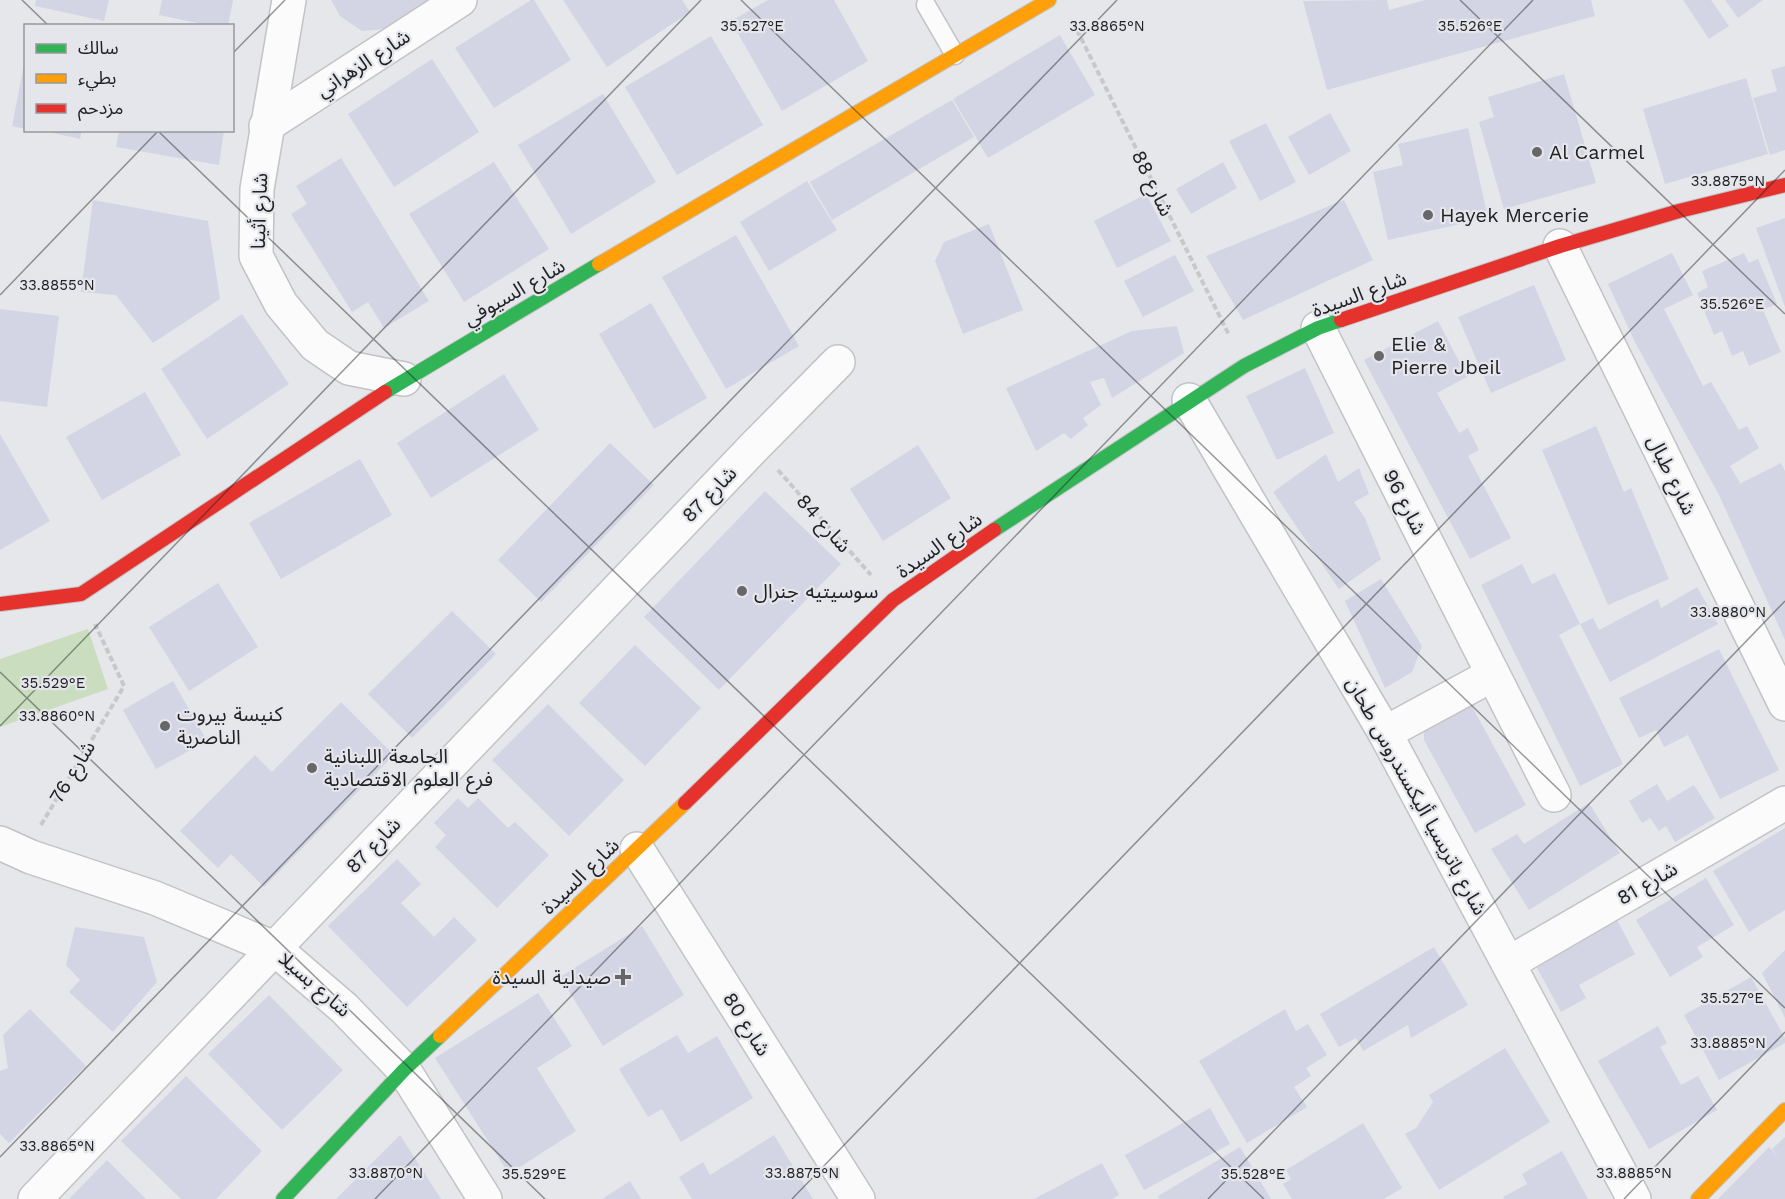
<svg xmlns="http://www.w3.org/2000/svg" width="1785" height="1199" viewBox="0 0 1785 1199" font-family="'Work Sans','Noto Sans Arabic',sans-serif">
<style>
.green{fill:#caddbe}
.building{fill:#d4d5e4}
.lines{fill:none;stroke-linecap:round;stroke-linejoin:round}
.lane-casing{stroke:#c3c3c6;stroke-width:21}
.street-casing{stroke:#c3c3c6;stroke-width:36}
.fast-casing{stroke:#c3c3c6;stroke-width:16}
.slow-casing{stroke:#c3c3c6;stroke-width:16}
.jam-casing{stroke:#c3c3c6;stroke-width:16}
.path{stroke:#c8c8c9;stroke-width:4;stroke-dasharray:6 3;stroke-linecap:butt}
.lane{stroke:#fbfbfc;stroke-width:18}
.street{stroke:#fbfbfc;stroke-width:33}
.fast{stroke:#30b455;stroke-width:14}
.slow{stroke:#ff9f0a;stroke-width:14}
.jam{stroke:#e5322d;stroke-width:14}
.ticks{fill:none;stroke:#222224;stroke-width:1.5;stroke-opacity:0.45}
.poi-dot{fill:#676769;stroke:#e5e6eb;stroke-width:2}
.labels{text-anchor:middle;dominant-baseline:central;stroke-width:4.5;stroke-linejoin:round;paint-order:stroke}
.street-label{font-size:20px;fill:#222224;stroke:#e5e6eb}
.poi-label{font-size:20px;fill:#222224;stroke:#e5e6eb;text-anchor:start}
.ticks-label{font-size:15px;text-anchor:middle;fill:#222224;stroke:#e5e6eb;stroke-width:4.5;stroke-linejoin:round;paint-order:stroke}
</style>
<rect width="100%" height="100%" fill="#e6e7ea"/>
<!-- green -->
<polygon class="green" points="88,629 108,689 0,727 0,659"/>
<!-- building -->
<g class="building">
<polygon points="36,0 109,0 104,21 35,6"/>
<polygon points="162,0 233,0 228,26 212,26 159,15"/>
<polygon points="331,0 429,0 386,29 362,31 340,16"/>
<polygon points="531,0 534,0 571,60 494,108 455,48"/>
<polygon points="563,0 682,0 690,12 607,67"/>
<polygon points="768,0 834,0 868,61 782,111 731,21"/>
<polygon points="1387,0 1389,10 1425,0 1591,0 1595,16 1327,90 1303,1"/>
<polygon points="1683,0 1711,0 1729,26 1709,39"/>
<polygon points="1725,0 1763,0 1738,18"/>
<polygon points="1060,35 1095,95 988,158 953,99"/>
<polygon points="711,36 763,125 677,175 625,87"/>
<polygon points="432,59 479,132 394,187 348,114"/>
<polygon points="24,64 26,64 26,129 12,126"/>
<polygon points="1785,66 1785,150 1770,155 1753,98 1777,91 1771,70"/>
<polygon points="1564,74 1596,183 1504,209 1479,122 1494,117 1488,97"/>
<polygon points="1746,78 1768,154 1665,184 1643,109"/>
<polygon points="603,94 656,182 571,234 518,145"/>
<polygon points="952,100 974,137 832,220 810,182"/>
<polygon points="1330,113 1351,151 1309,175 1288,137"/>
<polygon points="1266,123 1296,182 1260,201 1229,141"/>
<polygon points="1468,128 1488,218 1388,240 1373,172 1403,165 1398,144"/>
<polygon points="40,130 82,130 80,139"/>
<polygon points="119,130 224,130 219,165 116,147"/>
<polygon points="341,158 429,301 384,328 368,302 352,312 291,214 307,204 296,186"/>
<polygon points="494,162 549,249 464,302 409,214"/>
<polygon points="1223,162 1237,188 1191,214 1176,189"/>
<polygon points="807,181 837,230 769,271 740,222"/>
<polygon points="1146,194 1171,241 1117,268 1094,221"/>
<polygon points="93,200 208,221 220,299 153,343 116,295 81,292"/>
<polygon points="1344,200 1373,260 1243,320 1206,256"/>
<polygon points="1785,218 1785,307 1756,228"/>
<polygon points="989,224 1023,310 963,334 935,261 944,242"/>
<polygon points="736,235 799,346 726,389 662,277"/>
<polygon points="1672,253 1693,295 1664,309 1703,386 1711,382 1739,430 1747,426 1759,448 1730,466 1740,483 1733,487 1781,463 1785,471 1785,640 1719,495 1636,344 1608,284"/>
<polygon points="1744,253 1749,263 1758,259 1777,304 1763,310 1781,352 1749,366 1743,351 1732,356 1722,331 1714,335 1697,293 1708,287 1702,271"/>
<polygon points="1175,255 1194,291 1143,317 1124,281"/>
<polygon points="1534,285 1566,360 1491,393 1458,317"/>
<polygon points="651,303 707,398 654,429 599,334"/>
<polygon points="0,309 59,316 47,407 0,401"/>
<polygon points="242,314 289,384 207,439 161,369"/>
<polygon points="1438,321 1467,377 1437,393 1459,433 1468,428 1479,450 1468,456 1511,538 1470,559 1364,360"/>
<polygon points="1177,326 1184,353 1112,398 1104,378 1090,382 1101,405 1083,418 1088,425 1071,439 1064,433 1036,451 1006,388 1132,331"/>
<polygon points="1305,368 1334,433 1277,460 1246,396"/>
<polygon points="504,374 539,430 431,498 397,443"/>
<polygon points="145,392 181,455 102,500 66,437"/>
<polygon points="1596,426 1624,492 1631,488 1669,579 1608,605 1542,450"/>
<polygon points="0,434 50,521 0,550"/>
<polygon points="610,443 654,485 541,602 498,560"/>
<polygon points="918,445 951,498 883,541 850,489"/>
<polygon points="1326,454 1338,482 1359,468 1369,494 1354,502 1365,518 1381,559 1339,589 1273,492"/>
<polygon points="360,459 392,515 281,579 249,523"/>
<polygon points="765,491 841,564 719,690 644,617"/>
<polygon points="1522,564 1532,584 1555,573 1580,624 1559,635 1623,764 1580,786 1481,585"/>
<polygon points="1381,579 1422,646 1412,672 1385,688 1345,601"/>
<polygon points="218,583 258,647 189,691 149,627"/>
<polygon points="1697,587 1718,624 1610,682 1580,624 1593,618 1599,630 1658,599 1661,608"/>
<polygon points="452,611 496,654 412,738 368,694"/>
<polygon points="635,645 701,708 645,766 579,703"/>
<polygon points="1719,649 1779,770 1720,799 1688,735 1664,747 1656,730 1639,738 1619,698"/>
<polygon points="173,681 207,741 156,769 123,710"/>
<polygon points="341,702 394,755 264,887 231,854 218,868 180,831 255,755 272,772"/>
<polygon points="1470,703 1526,805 1475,833 1424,740 1424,728"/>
<polygon points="548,704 624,780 569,836 492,760"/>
<polygon points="1657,784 1667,801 1694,785 1715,818 1675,842 1666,826 1659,831 1650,818 1642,823 1629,801"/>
<polygon points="458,798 468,808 478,798 508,828 515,822 549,855 497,908 435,847 446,835 434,823"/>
<polygon points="1589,803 1620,853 1529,910 1491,849 1517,834 1524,844"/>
<polygon points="1785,828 1785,910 1749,932 1713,871"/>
<polygon points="397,859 421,884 401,903 434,937 454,917 477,940 407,1007 328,926"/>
<polygon points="1706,878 1734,925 1697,947 1703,957 1670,977 1636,920"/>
<polygon points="1613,912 1635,954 1579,985 1586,998 1561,1012 1536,966 1540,957"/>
<polygon points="642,926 684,995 603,1046 560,977"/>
<polygon points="75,927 144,937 157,982 113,1032 69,992 80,980 66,965"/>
<polygon points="1434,947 1468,1005 1411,1038 1408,1025 1363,1051 1356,1038 1339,1047 1320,1014"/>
<polygon points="1785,950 1785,1018 1762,973"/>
<polygon points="1751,977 1785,1038 1785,1043 1719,1080 1684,1015"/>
<polygon points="538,993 572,1046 537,1068 576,1131 509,1174 435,1058"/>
<polygon points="269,995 343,1070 282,1130 208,1054"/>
<polygon points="30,1009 86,1066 9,1143 0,1134 0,1071 8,1068 3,1035"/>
<polygon points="1285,1009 1296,1031 1308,1024 1327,1055 1306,1068 1311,1076 1294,1087 1307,1107 1247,1143 1199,1061"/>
<polygon points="1658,1026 1667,1043 1660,1047 1681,1085 1698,1076 1717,1110 1649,1149 1598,1061"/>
<polygon points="677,1035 688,1053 717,1036 753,1098 681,1142 662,1109 648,1117 619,1069"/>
<polygon points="1505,1048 1550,1122 1439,1190 1405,1134 1416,1128 1433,1102 1429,1095"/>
<polygon points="186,1076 262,1151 216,1199 181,1199 121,1141"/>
<polygon points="1210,1108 1230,1144 1144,1190 1125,1155"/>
<polygon points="1363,1123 1402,1188 1384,1199 1292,1199 1283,1184 1291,1179 1286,1170"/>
<polygon points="400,1135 441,1199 336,1199"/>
<polygon points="774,1135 813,1199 692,1199 679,1177 703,1162 710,1175"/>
<polygon points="1785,1137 1785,1199 1718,1199 1769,1147 1780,1158 1772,1149"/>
<polygon points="1240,1147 1271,1199 1160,1199 1158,1196"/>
<polygon points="1562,1151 1588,1199 1504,1199 1503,1197 1527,1184 1522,1174"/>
<polygon points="107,1160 146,1199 69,1199"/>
<polygon points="1102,1163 1119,1195 1112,1199 1034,1199"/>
<polygon points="630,1181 641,1199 602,1199"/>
</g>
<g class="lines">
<defs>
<polyline id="lane" points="926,5 955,55"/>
<g id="street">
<polyline points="289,0 257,189 256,256 281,304 315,345 349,368 404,379"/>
<polyline points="266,126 460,0"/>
<polyline points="1560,246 1785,704"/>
<polyline points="1318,328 1554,795"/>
<polyline points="1189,400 1385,733 1634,1199"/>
<polyline points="1385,733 1492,675"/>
<polyline points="0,843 31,857 155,898 274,948 344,1008 404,1070 485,1199"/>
<polyline points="637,849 858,1199"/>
<polyline points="1509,963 1785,803"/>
<polyline points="35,1199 756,445 838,362"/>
</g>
<g id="fast">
<polyline points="385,392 599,264"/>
<polyline points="994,530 1244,366 1318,328 1341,320"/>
<polyline points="283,1199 404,1070 440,1036"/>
</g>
<g id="slow">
<polyline points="599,264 1049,0"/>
<polyline points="440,1036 685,803"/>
<polyline points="1698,1199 1785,1110"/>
</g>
<g id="jam">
<polyline points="1341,320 1560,246 1679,211 1785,185"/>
<polyline points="0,604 81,594 385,392"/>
<polyline points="685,803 893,600 994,530"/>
</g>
</defs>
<!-- lane casing -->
<use href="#lane" class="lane-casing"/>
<!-- street casing -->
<use href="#street" class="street-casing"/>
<!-- fast casing -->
<use href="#fast" class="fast-casing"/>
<!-- slow casing -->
<use href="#slow" class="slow-casing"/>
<!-- jam casing -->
<use href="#jam" class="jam-casing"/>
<!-- path -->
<g class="path">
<polyline points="1073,22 1229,335"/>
<polyline points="778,470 871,575"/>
<polyline points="41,825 124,686 95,624"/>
</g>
<!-- lane -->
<use href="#lane" class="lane"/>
<!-- street -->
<use href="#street" class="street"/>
<!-- fast -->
<use href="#fast" class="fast"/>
<!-- slow -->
<use href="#slow" class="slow"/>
<!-- jam -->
<use href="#jam" class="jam"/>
</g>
<!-- ticks -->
<path class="ticks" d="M22,0L49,26M741,0L1785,1008M1460,0L1785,314M232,54L285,0M157,130L1264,1199M0,295L159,130M0,672L545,1199M0,726L701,0M0,1157L1117,0M375,1199L1533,0M792,1199L1785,170M1208,1199L1785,601M1624,1199L1785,1032"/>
<!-- markers -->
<g class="poi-dot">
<circle cx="1537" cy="152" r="6"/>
<circle cx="1428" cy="215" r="6"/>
<circle cx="1379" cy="356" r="6"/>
<circle cx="742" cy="591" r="6"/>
<circle cx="165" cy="726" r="6"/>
<circle cx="312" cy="768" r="6"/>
<path d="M620 968h6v6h6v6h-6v6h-6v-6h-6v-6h6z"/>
</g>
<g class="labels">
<!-- street labels -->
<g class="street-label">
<text transform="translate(363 63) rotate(-33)">شارع الزهراني</text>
<text transform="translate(1153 183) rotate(64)">شارع 88</text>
<text transform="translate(259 211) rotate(-88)">شارع أثينا</text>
<text transform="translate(514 292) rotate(-30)">شارع السيوفي</text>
<text transform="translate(1359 294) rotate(-20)">شارع السيدة</text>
<text transform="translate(1672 475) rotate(64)">شارع طبال</text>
<text transform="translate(709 494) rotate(-46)">شارع 87</text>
<text transform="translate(1405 502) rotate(63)">شارع 96</text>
<text transform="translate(824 523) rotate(48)">شارع 84</text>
<text transform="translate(939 545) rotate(-35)">شارع السيدة</text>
<text transform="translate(72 772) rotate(-59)">شارع 76</text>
<text transform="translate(1417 796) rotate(61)">شارع باتريسيا أليكسندروس طحان</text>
<text transform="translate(373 845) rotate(-46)">شارع 87</text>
<text transform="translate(580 876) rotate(-44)">شارع السيدة</text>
<text transform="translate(1647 883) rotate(-30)">شارع 81</text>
<text transform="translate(315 984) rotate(41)">شارع بسيلا</text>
<text transform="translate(747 1024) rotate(58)">شارع 80</text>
</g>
<!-- poi labels -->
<g class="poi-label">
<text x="1549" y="152">Al Carmel</text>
<text x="1440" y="215">Hayek Mercerie</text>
<text x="1391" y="344">Elie &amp;<tspan x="1391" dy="23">Pierre Jbeil</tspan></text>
<text x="754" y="591">سوسيتيه جنرال</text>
<text x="177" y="714">كنيسة بيروت<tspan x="177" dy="23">الناصرية</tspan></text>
<text x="324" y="756">الجامعة اللبنانية<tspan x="324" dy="23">فرع العلوم الاقتصادية</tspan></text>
<text x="611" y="977" text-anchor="end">صيدلية السيدة</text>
</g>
</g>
<g class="ticks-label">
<text x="752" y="31">35.527°E</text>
<text x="1470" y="31">35.526°E</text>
<text x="1107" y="31">33.8865°N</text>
<text x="1728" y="186">33.8875°N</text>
<text x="57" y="290">33.8855°N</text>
<text x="1732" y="309">35.526°E</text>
<text x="1728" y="617">33.8880°N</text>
<text x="53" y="688">35.529°E</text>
<text x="57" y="721">33.8860°N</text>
<text x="1732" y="1003">35.527°E</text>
<text x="1728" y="1048">33.8885°N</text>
<text x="57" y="1151">33.8865°N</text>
<text x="386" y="1178">33.8870°N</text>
<text x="802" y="1178">33.8875°N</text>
<text x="1634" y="1178">33.8885°N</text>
<text x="534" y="1179">35.529°E</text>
<text x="1253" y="1179">35.528°E</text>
</g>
<!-- legend -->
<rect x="24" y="24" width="210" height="108" fill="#e5e6eb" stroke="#97989b" stroke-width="1.5"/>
<rect x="36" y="44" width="30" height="9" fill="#30b455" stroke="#97989b" stroke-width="1.5"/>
<text x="78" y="54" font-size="18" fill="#222224">سالك</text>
<rect x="36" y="74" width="30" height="9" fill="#ff9f0a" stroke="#97989b" stroke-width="1.5"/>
<text x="78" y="84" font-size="18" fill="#222224">بطيء</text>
<rect x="36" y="104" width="30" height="9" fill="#e5322d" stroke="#97989b" stroke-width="1.5"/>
<text x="78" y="114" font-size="18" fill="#222224">مزدحم</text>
</svg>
